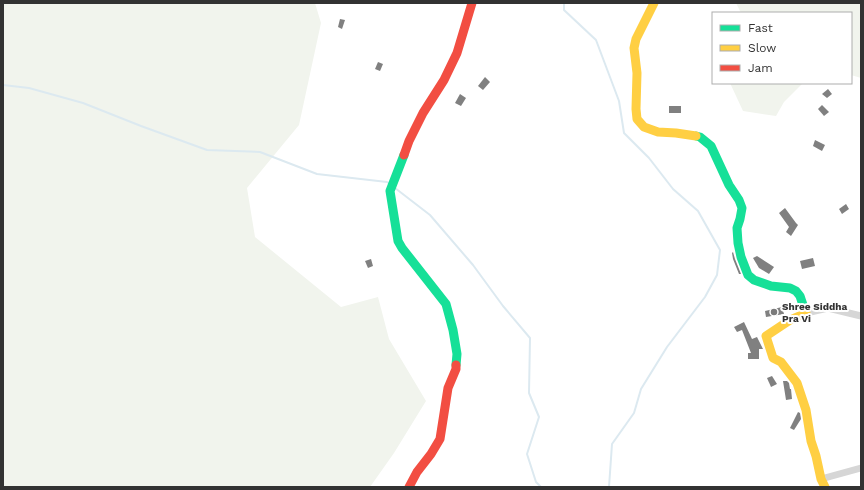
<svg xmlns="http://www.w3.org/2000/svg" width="864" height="490" viewBox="0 0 864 490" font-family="'Work Sans',sans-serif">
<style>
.green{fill:#f1f4ed}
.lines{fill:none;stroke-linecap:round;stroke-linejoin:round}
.stream{stroke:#dce9f0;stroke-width:2}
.building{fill:#808080}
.street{stroke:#d6d6d6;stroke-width:7}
.fast{stroke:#16e098;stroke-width:9}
.slow{stroke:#ffcf43;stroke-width:9}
.jam{stroke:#f24e42;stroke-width:9}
.poi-dot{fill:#7a7a7a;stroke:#fff;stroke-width:1.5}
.labels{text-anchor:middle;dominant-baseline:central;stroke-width:4;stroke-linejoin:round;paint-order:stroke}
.poi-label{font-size:10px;font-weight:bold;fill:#323232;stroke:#fff;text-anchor:start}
</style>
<rect width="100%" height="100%" fill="#fff"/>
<!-- green -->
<g class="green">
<polygon points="3,3 315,3 321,23 299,125 247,188 255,237 341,307 378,297 389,339 426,401 394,453 370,487 3,487"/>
<polygon points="736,3 861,3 861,78 851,75 851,13 741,13"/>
<polygon points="730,83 803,83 784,102 776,116 743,111"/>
</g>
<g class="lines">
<!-- stream -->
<g class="stream">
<polyline points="564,3 564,10 596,40 619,101 624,133 649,158 673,189 698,211 720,250 717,275 705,297 667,347 641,389 634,413 612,444 609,487"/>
<polyline points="3,85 29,88 83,103 141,126 207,150 260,152 317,174 387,182 390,184"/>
<polyline points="395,188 430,215 473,265 503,306 530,338 529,393 539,417 527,454 536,482 541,487"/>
</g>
</g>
<!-- building -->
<g class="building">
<polygon points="340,19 345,20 342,29 338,27"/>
<polygon points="378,62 383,64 380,71 375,69"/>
<polygon points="485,77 490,82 483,90 478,86"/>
<polygon points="828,89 832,94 827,98 822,94"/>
<polygon points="460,94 466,98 461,106 455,103"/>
<polygon points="822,105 829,112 824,116 818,109"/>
<rect x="669" y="106" width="12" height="7"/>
<polygon points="815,140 825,145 822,151 813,146"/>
<polygon points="846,204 849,209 842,214 839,209"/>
<polygon points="785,208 796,223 798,225 791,236 786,232 789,227 779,213"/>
<polygon points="733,252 735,259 741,274 739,274 733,259 732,253"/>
<polygon points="757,256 774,267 769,274 759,268 753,258"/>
<polygon points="813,258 815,266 802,269 800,261"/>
<polygon points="371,259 373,266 368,268 365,261"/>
<polygon points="782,307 784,314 766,317 765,311"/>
<polygon points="744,322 752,339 757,337 763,349 759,349 759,359 748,359 748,353 751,353 742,330 737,332 734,327"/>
<polygon points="772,376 777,384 771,387 767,378"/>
<polygon points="783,381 787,381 789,383 790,389 791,389 792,399 786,400"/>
<polygon points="798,412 800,413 801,419 794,430 790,428"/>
</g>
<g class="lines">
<!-- street -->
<g class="street">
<polyline points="806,313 828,308 861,316"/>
<polyline points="821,479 861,468"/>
</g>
<!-- fast -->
<g class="fast">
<polyline points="696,136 700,137 711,146 729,185 739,200 742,208 740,219 737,228 738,243 741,257 748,275 754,280 771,286 790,288 796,291 800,296 805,311"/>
<polyline points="404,155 390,191 398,241 402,248 446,304 453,330 457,354 456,365"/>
</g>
<!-- slow -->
<g class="slow">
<polyline points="654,3 636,39 634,48 637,73 636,109 637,119 644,127 658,132 676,133 696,136"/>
<polyline points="805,311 806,313 790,320 766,336 773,358 781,362 797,383 806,410 811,441 816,456 821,479 825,487"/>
</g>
<!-- jam -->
<g class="jam">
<polyline points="404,155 409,141 423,113 444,80 457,53 472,3"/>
<polyline points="409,487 417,472 431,454 440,439 448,388 456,369 456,365"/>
</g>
</g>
<!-- markers -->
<circle class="poi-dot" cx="774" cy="312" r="4"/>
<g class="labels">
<!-- poi labels -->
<g class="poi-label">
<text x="782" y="306">Shree Siddha<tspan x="782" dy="12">Pra Vi</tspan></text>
</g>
</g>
<!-- border -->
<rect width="864" height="490" fill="none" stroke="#323232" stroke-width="8"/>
<!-- legend -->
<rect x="712" y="12" width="140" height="72" fill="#ffffff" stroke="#adadad"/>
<rect x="720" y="25" width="20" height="6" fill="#16e098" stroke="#adadad"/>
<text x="748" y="32" font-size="12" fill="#323232">Fast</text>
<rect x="720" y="45" width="20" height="6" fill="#ffcf43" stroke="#adadad"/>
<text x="748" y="52" font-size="12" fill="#323232">Slow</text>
<rect x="720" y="65" width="20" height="6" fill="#f24e42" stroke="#adadad"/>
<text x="748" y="72" font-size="12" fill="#323232">Jam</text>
</svg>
